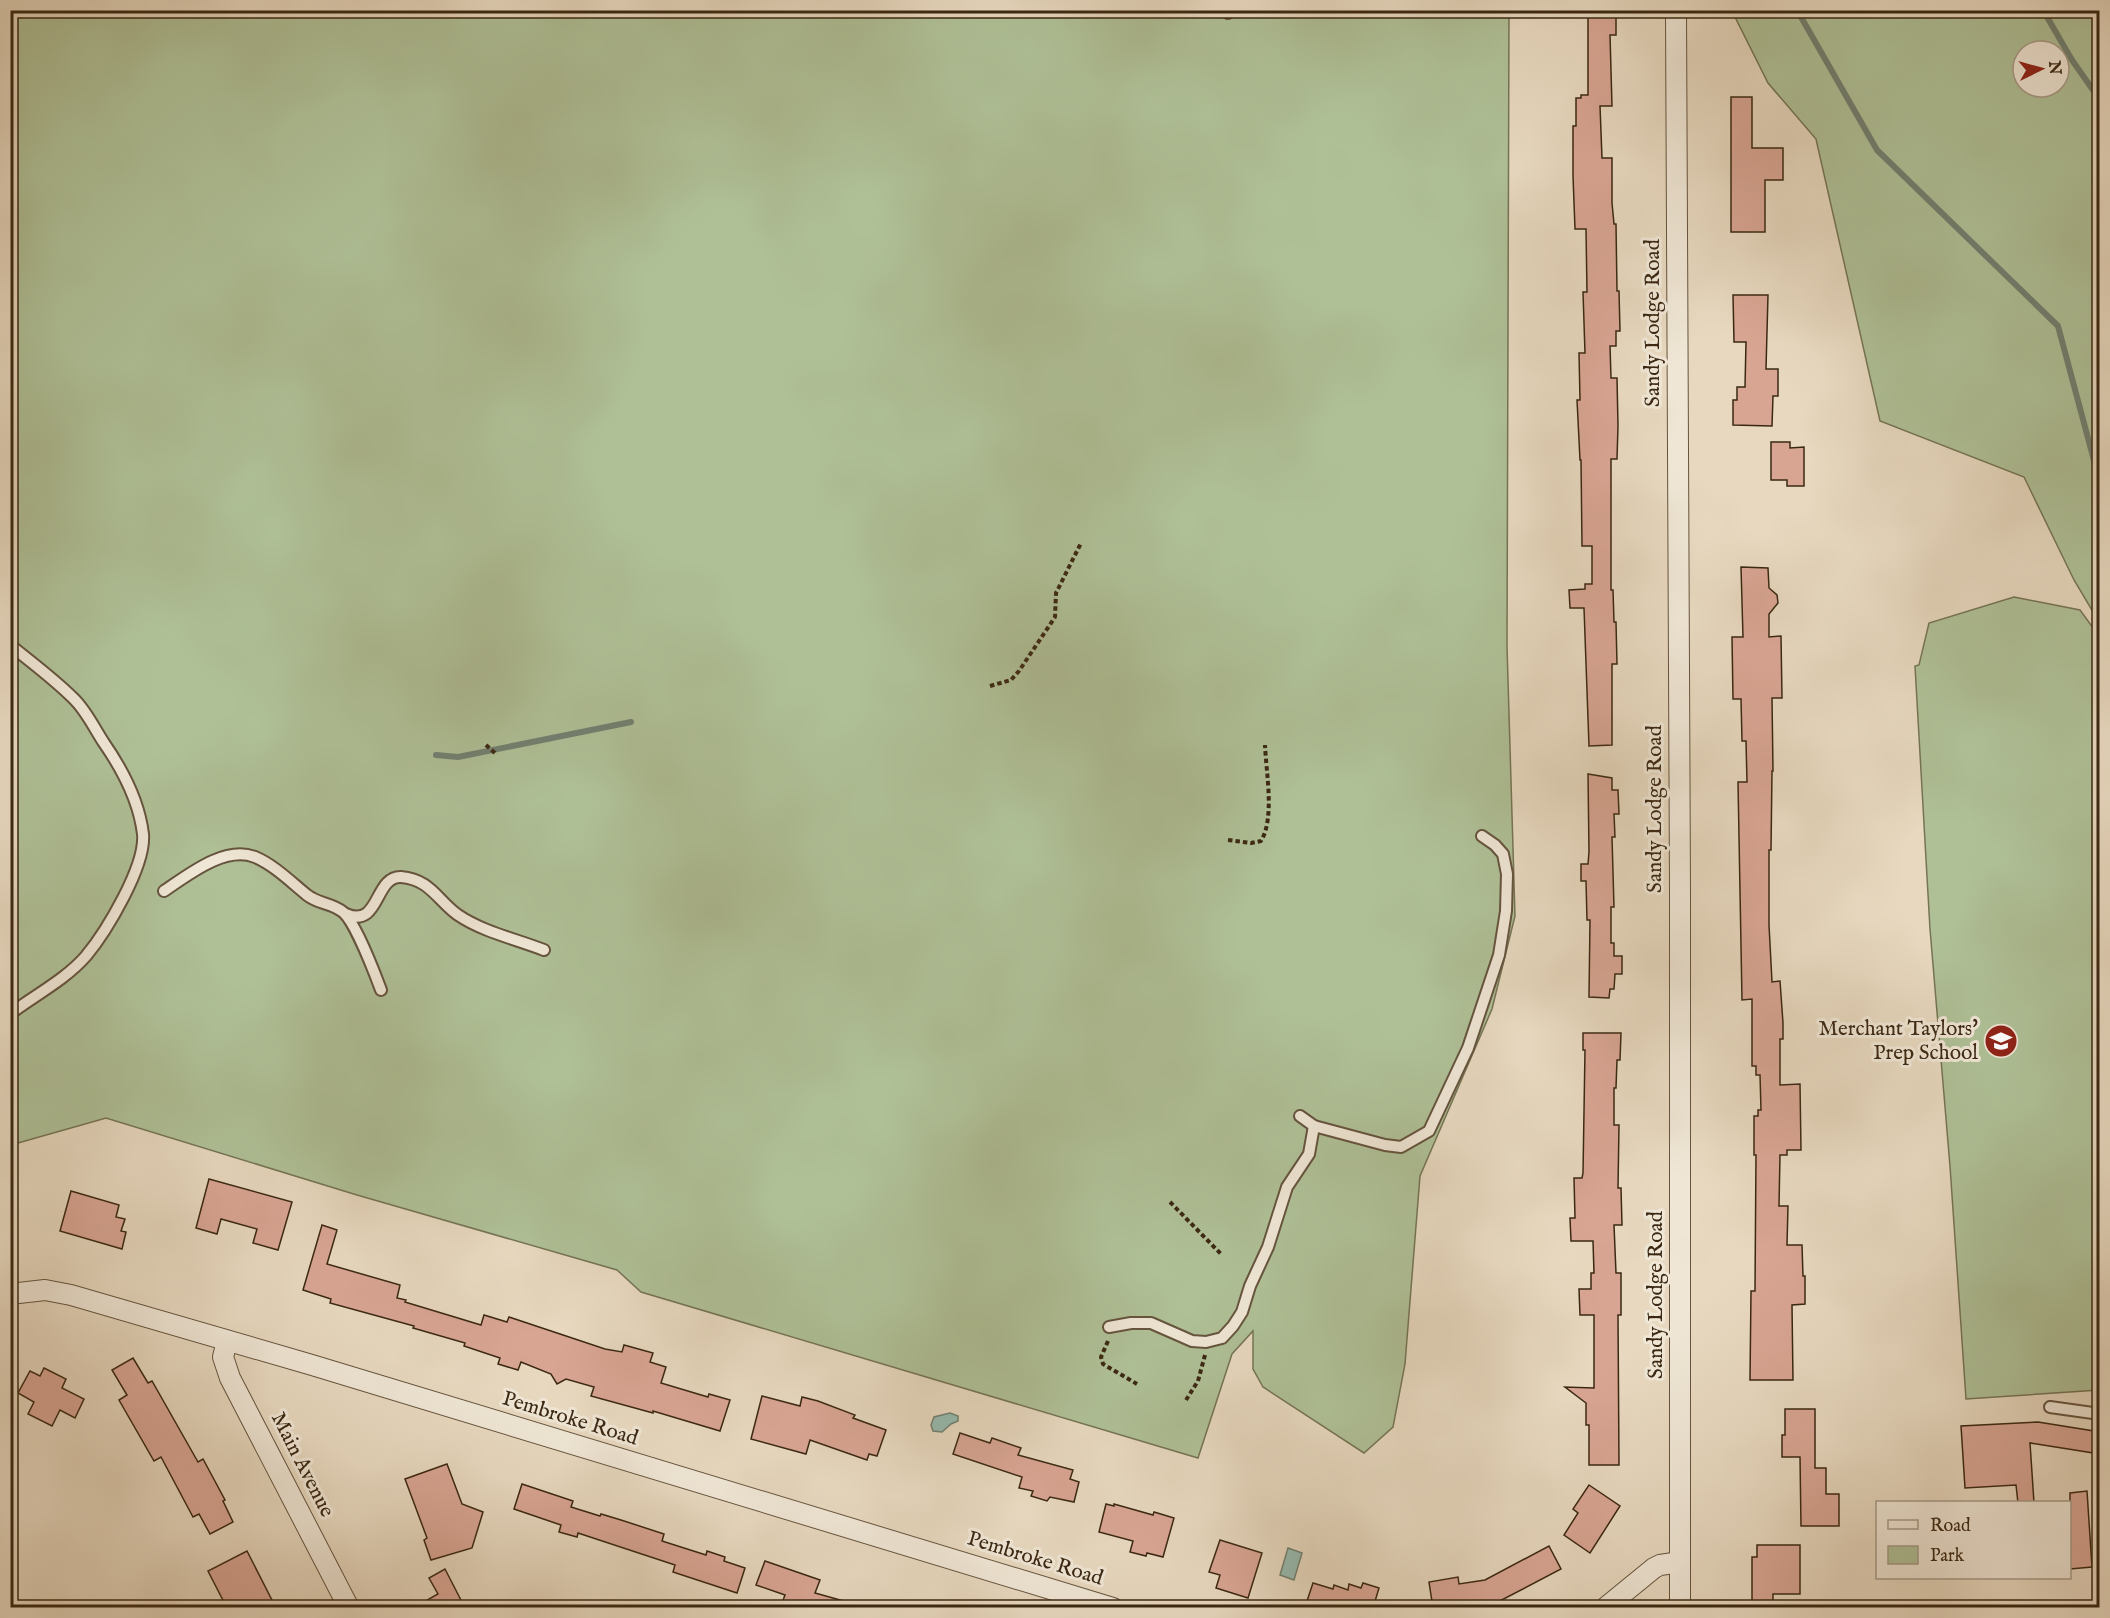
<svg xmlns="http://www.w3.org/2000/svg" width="2110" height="1618" viewBox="0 0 2110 1618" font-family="'IM FELL English',serif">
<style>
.green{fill:#afc097;stroke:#757455;stroke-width:1.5;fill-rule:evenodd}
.water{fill:#97baaf;stroke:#728071;stroke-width:1.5}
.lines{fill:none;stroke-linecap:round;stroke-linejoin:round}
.stream{stroke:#728071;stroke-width:6}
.building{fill:#d8a593;stroke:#3b2813;stroke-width:1.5}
.service-casing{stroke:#66543e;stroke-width:14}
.minor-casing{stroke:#66543e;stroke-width:22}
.path{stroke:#3b2813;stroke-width:4;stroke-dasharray:4.5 3;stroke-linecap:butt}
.service{stroke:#efe6d5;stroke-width:10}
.minor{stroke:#efe6d5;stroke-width:20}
.labels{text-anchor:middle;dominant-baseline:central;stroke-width:6;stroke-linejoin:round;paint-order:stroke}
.street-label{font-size:21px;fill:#3b2813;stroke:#efe6d5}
.poi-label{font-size:21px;fill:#3b2813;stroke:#efe6d5;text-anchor:end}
</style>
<rect width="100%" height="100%" fill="#e7d8bf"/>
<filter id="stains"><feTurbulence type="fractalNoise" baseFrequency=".00333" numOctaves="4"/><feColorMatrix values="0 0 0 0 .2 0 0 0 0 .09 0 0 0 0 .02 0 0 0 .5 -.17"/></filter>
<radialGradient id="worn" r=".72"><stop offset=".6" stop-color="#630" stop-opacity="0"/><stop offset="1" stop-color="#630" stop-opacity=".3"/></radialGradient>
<!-- green -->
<g class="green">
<polygon points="11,11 1509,11 1507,646 1515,916 1492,1009 1420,1176 1405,1364 1393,1427 1364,1453 1263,1387 1253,1369 1253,1331 1232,1354 1198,1458 641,1292 617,1270 357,1195 106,1118 11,1145"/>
<path d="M1732,11H2099V622L2074,580L2024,477L1880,421L1816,139L1768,83ZM2023,51H2059V87H2023Z"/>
<polygon points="2014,597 2080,610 2099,636 2099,1390 1966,1399 1950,1166 1930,929 1915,666 1919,665 1929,623"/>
</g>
<!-- water -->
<g class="water">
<polygon points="950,1413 958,1416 958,1421 951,1424 942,1432 933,1431 931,1425 934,1417"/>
<polygon points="1288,1548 1302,1553 1294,1580 1280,1575"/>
</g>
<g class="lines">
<!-- stream -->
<g class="stream">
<polyline points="1797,10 1877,150 2058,326 2100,483"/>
<polyline points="2043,10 2072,60 2100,100"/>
<polyline points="436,755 458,757 631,722"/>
</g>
</g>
<!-- building -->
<g class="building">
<polygon points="1588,10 1616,10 1616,35 1610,35 1612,106 1600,106 1602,158 1612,158 1612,203 1614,224 1616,224 1617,291 1619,291 1620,331 1616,331 1616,346 1610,346 1611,378 1617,378 1618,426 1617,459 1611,459 1611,590 1613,590 1614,622 1616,622 1617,664 1612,664 1612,745 1589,746 1584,608 1570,608 1569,590 1585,589 1585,584 1592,584 1592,546 1582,546 1581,460 1580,460 1577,400 1580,400 1579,353 1585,353 1583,292 1587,292 1586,229 1575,229 1573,176 1573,126 1576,126 1576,98 1581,98 1581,95 1588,95"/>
<polygon points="1731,97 1752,97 1752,148 1783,148 1783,180 1765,180 1765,232 1731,232"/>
<polygon points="1733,295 1768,295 1766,369 1778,369 1778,396 1773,396 1772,426 1733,425 1733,400 1737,400 1737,387 1745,387 1746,342 1734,342"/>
<polygon points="1771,442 1790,442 1790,448 1804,447 1804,486 1787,486 1787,480 1771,480"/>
<polygon points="1741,567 1768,568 1769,588 1777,595 1778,603 1769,614 1769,637 1781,636 1782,698 1772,698 1773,771 1772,771 1771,850 1769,850 1769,925 1772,982 1780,981 1783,1023 1783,1039 1780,1039 1780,1085 1800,1084 1801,1150 1787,1150 1787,1155 1780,1155 1779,1206 1788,1206 1787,1245 1802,1245 1803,1276 1805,1276 1805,1304 1792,1305 1793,1380 1750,1380 1751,1291 1755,1291 1756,1155 1754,1155 1754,1116 1758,1116 1758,1110 1761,1110 1760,1075 1756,1075 1756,1066 1752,1066 1752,999 1742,1000 1738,782 1747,782 1746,741 1742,741 1741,699 1733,699 1732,637 1743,637"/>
<polygon points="1588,774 1612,778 1612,790 1618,790 1619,814 1614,814 1615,837 1612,837 1614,907 1611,907 1611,943 1614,943 1614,956 1622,956 1622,974 1615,974 1614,989 1610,989 1609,998 1589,997 1590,920 1587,920 1586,881 1581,881 1581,864 1588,864 1589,852"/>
<polygon points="1583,1033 1621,1033 1620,1060 1617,1060 1616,1088 1614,1088 1614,1125 1619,1125 1618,1188 1621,1188 1622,1225 1614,1225 1616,1273 1621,1273 1621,1315 1618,1315 1619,1465 1589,1465 1589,1425 1586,1425 1586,1403 1565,1387 1594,1388 1594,1315 1580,1315 1579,1289 1591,1289 1591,1273 1594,1273 1593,1241 1571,1241 1570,1218 1575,1218 1574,1178 1582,1178 1583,1173 1585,1050 1583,1050"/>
<polygon points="209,1179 292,1202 278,1250 253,1243 257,1229 221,1219 217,1234 196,1228"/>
<polygon points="71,1191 119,1205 116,1217 125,1219 121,1231 126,1232 122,1249 60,1231"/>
<polygon points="322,1225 337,1230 327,1264 400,1285 397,1298 406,1300 405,1302 481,1325 484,1315 507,1322 509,1317 605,1349 622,1352 624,1345 653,1353 650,1362 666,1367 661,1383 708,1397 709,1394 730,1400 720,1431 653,1411 653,1413 591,1396 594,1387 566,1379 557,1384 551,1374 521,1362 518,1370 498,1364 500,1358 464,1346 465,1343 413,1328 414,1326 330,1303 331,1299 303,1290"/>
<polygon points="133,1358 148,1383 152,1381 198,1462 203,1459 225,1500 223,1501 233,1522 210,1534 199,1514 193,1517 161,1457 154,1461 119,1400 127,1395 112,1370"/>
<polygon points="44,1368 66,1379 62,1388 84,1399 75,1418 60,1410 52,1426 28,1414 34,1402 18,1393 30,1371 40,1376"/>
<polygon points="762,1396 800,1406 802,1397 818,1401 855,1415 853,1418 886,1430 877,1456 869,1454 867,1460 810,1440 806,1454 751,1439"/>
<polygon points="1785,1409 1815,1409 1815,1468 1826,1468 1826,1494 1839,1494 1839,1526 1801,1526 1800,1457 1782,1457 1782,1435 1785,1435"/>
<polygon points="2038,1422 2100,1432 2100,1454 2030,1443 2034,1503 2018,1503 2016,1485 1965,1488 1961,1426"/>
<polygon points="960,1433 990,1443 992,1438 1021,1448 1018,1455 1073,1470 1070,1479 1079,1482 1074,1502 1050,1497 1047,1501 1031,1496 1033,1491 1019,1488 1022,1477 953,1454"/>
<polygon points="447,1464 462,1504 483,1512 472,1548 431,1560 424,1540 427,1538 405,1479"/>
<polygon points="522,1484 573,1501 571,1507 600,1516 601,1514 621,1520 664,1534 662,1541 706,1555 707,1551 725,1557 724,1561 745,1568 737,1593 673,1572 675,1565 578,1533 577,1537 559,1532 561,1525 514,1509"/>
<polygon points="1589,1485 1620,1506 1590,1553 1564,1535 1578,1513 1573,1509"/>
<polygon points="2087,1491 2092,1567 2070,1569 2070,1493"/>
<polygon points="1106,1504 1114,1506 1114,1504 1153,1515 1154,1512 1174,1518 1163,1557 1147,1553 1146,1556 1130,1552 1133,1541 1099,1532"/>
<polygon points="1220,1540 1262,1553 1248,1598 1216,1588 1220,1575 1209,1572"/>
<polygon points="1757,1545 1800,1545 1800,1594 1773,1594 1773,1608 1752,1608 1752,1557 1757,1557"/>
<polygon points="1549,1546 1561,1569 1494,1604 1482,1606 1482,1608 1433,1608 1429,1582 1458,1577 1459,1584 1485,1580"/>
<polygon points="247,1551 276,1608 227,1608 208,1571"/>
<polygon points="765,1561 820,1580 815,1593 851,1603 850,1608 780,1608 785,1595 756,1585"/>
<polygon points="445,1569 465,1608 413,1608 438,1594 429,1578"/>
<polygon points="1313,1583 1333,1589 1334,1585 1348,1590 1349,1584 1361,1588 1363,1583 1379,1588 1373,1608 1319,1608 1320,1604 1307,1601"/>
</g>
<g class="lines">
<defs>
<g id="service">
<polyline points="1228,13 1229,10"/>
<path d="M10,645C31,662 54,679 73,698C86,710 94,728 104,743C122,769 139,801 143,834C146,866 106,932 86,956C65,980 35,995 10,1014"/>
<path d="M164,891C188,875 225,845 255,857C274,865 291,882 307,895C318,904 332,903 343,912C355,922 375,974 381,990"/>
<path d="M346,914C380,929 374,876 401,877C430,879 438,901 458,915C483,932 516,939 544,950"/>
<polyline points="1300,1116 1314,1126 1385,1145 1401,1147 1429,1131 1468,1048 1499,955 1506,911 1507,874 1503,854 1495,845 1482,836"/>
<polyline points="1109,1327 1131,1323 1151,1323 1192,1341 1206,1342 1222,1338 1233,1326 1242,1312 1250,1286 1268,1247 1287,1187 1309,1154 1314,1126"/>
<polyline points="2050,1407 2100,1414"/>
</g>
<g id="minor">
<polyline points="1676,10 1680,889 1680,1608"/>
<polyline points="10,1294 45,1290 71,1295 312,1365 1113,1608"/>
<polyline points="227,1341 223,1357 230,1378 349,1608"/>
<polyline points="1605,1608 1654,1568 1660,1565 1680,1562"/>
</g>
</defs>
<!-- service casing -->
<use href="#service" class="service-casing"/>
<!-- minor casing -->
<use href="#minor" class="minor-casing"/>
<!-- path -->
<g class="path">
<polyline points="990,686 1011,680 1019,671 1055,617 1056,593 1081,543"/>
<polyline points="486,745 497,755"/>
<path d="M1228,840L1251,843L1261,841C1275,818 1266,772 1265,745"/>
<polyline points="1170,1202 1221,1254"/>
<polyline points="1108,1341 1101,1357 1103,1364 1137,1384"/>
<polyline points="1186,1400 1198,1381 1205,1355"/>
</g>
<!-- service -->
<use href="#service" class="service"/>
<!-- minor -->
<use href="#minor" class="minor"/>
</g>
<!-- icons -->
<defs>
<symbol id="school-disc" viewBox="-11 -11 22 22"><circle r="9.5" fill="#8f2418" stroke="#efe6d5"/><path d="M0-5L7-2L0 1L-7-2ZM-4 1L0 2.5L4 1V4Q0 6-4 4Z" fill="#fff"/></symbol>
</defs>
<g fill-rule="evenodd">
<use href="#school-disc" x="1982" y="1022" width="38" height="38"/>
</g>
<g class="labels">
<!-- street labels -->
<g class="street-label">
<text transform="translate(1653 323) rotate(-90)">Sandy Lodge Road</text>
<text transform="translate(1655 809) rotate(-90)">Sandy Lodge Road</text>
<text transform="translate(1656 1295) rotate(-90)">Sandy Lodge Road</text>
<text transform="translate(570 1419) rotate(17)">Pembroke Road</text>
<text transform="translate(302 1465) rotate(63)">Main Avenue</text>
<text transform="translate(1035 1559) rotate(17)">Pembroke Road</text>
</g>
<!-- poi labels -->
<g class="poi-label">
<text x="1978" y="1029">Merchant Taylors'<tspan x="1978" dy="24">Prep School</tspan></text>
</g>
</g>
<!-- margin -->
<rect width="2110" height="1618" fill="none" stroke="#e7d8bf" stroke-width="36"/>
<rect x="12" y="12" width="2086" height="1594" fill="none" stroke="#3b2813" stroke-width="3"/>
<rect x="18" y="18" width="2074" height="1582" fill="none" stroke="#3b2813" stroke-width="1.5"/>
<!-- legend -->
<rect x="1876" y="1501" width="195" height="78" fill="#efe6d5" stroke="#a79a87" stroke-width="1.5"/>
<rect x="1888" y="1520" width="30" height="9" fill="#efe6d5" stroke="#a79a87" stroke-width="1.5"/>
<text x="1930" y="1531" font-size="18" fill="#3b2813">Road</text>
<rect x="1888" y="1546" width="30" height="18" fill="#afc097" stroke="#a79a87" stroke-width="1.5"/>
<text x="1930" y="1561" font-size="18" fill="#3b2813">Park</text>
<!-- north arrow -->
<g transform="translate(2041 69) rotate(85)"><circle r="28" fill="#efe6d5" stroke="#a79a87" stroke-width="1.5"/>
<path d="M0-4.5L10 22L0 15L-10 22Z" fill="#8f2418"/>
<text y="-9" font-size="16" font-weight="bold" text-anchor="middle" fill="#3b2813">N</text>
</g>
<rect width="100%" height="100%" filter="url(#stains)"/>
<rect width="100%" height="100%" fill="url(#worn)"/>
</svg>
